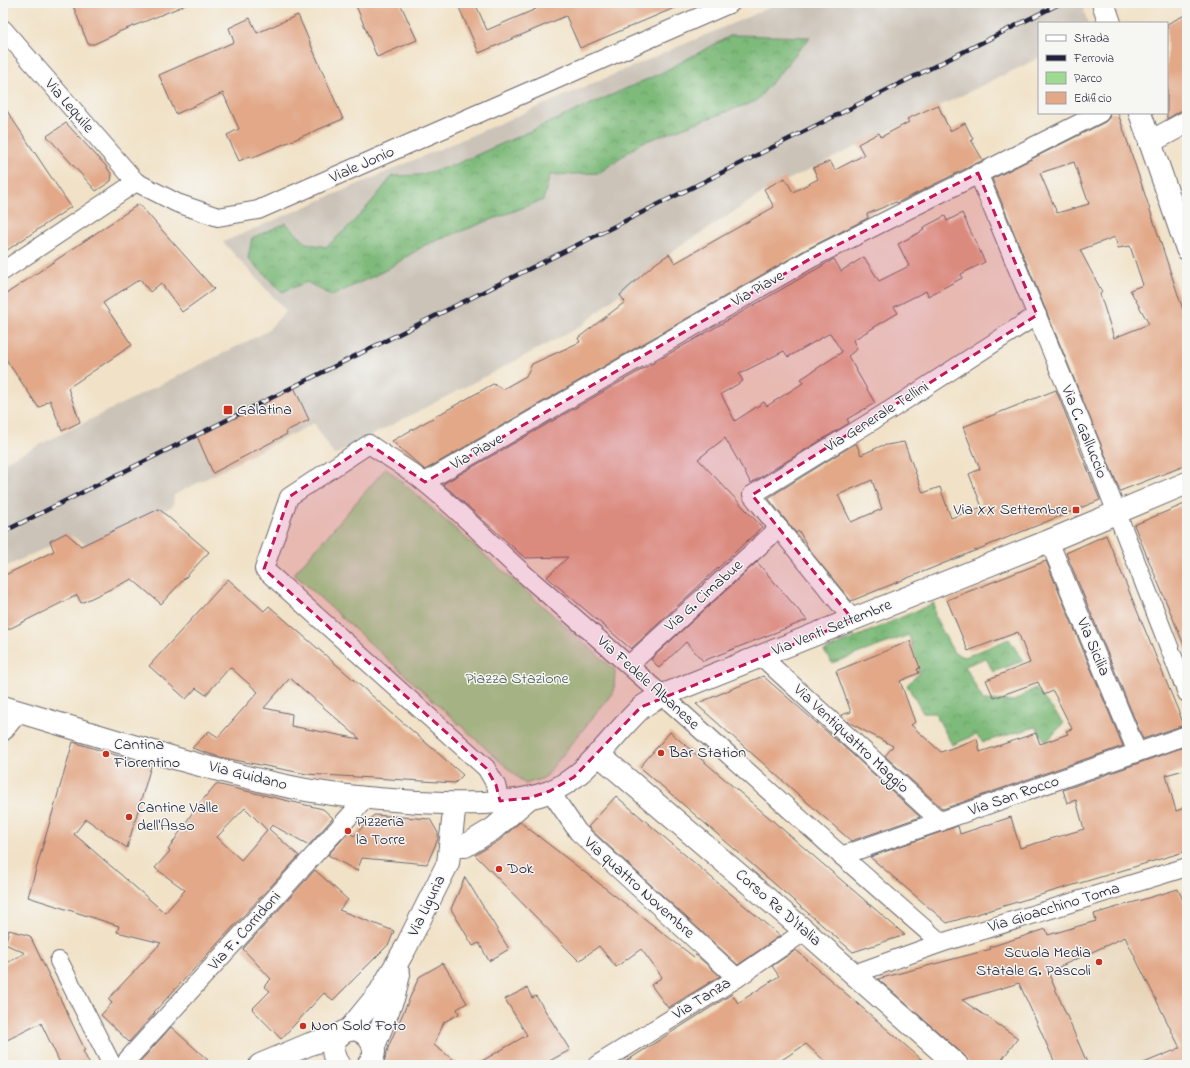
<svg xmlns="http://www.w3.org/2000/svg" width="1190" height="1068" viewBox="0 0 1190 1068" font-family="'Indie Flower',sans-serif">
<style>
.built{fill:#e8d4b7}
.railway{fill:#cbc3b8}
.forest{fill:url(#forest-crowns);stroke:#506e5a}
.green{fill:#9eda8f;stroke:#607e65}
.building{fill:#e2a888;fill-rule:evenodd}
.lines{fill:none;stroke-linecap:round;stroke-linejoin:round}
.street-casing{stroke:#6a656c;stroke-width:20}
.secondary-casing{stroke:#6a656c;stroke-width:24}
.street{stroke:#fff;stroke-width:18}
.secondary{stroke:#fff;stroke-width:22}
.rail-casing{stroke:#22223b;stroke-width:4.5}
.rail{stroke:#f6f6f2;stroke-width:3;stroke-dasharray:9;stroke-linecap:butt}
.marked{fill:#c2185b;fill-opacity:0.2;stroke:#c2185b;stroke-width:3;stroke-dasharray:8 5;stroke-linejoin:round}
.poi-dot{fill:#c8321e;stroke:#f6f6f2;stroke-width:1.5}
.labels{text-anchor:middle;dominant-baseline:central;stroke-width:3;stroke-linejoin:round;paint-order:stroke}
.street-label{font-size:16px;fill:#22223b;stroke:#f6f6f2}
.poi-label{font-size:16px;fill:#22223b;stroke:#f6f6f2;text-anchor:start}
.park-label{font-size:16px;fill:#475954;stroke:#f6f6f2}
</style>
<defs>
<pattern id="forest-crowns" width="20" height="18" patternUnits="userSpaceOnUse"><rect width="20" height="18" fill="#7eba7a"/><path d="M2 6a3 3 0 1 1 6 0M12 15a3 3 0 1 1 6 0" fill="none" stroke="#679765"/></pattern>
</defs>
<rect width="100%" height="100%" fill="#f6f6f2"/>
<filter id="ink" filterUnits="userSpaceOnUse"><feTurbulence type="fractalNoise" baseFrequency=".025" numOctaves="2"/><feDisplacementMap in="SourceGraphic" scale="8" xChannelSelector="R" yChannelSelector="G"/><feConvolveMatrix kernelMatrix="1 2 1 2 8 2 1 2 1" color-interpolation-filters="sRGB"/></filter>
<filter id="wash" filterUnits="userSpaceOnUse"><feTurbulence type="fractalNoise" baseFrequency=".012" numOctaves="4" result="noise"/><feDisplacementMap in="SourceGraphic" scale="16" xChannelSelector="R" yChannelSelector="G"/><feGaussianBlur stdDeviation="0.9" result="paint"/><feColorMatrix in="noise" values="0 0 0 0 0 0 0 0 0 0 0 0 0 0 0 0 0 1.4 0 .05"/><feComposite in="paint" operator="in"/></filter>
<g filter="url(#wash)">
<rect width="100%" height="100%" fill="#f1e2c7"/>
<!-- built -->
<polygon class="built" points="1187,888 1187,1044 1137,1065 1070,1065 1033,981 1020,985 1004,943"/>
<!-- railway -->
<polygon class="railway" points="780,3 1094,3 1083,9 1088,23 1039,23 1039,58 769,189 664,257 580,327 334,455 314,423 174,495 173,506 89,546 71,536 3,568 3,463 266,332 286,311 223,242"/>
<!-- forest -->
<g class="forest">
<path d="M732,35L810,37L756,101L641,143L599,173L550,175L543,200L425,245L386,270L332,296L307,282L282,292L248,258L252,238L286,223L306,243L326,247C352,225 372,203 392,176L419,175L454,165L661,73Z"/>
<polygon points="934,603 935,617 954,653 965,657 1009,639 1023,661 993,672 986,658 965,666 983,700 1014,701 1035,688 1064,723 1046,742 1036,727 983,742 976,735 952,745 935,713 923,713 907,685 919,673 909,635 832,663 824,651"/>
</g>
<!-- green -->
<polygon class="green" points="386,468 615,670 614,691 544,778 525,784 294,574"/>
<g id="blocks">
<!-- building -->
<g class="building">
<polygon points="72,3 188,3 188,4 116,33 116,34 94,44 88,44"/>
<polygon points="355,3 400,3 417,40 377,57"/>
<polygon points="457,3 475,3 487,30 536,9 533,3 686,3 580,48 566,16 479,53"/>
<polygon points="1187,14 1187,107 1167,119 1167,24"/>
<polygon points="298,15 343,119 251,158 250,156 239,161 227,135 239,129 223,93 176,114 159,75 234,42 229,28 250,18 257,33"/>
<polygon points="3,105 71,207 3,253"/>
<polygon points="938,105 950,131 965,123 973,139 971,140 983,160 897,203 896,202 867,214 868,218 805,250 425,470 392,441 493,384 503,389 526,376 532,364 580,342 578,338 625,302 620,295 652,266 669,254 675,263 774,207 764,189 785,178 793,192 818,179 813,168 830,161 835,170 864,155 858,144 879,133 881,137 909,122 907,119"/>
<path d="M1110,113H1118L1187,322V465L1120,491L992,179L1105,122L1109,118ZM1074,162L1089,204L1057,213L1040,173ZM1115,237L1118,248L1130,246L1143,285L1130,290L1149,324L1114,338L1100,294L1102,292L1080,250Z"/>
<polygon points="66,123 106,166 112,175 111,181 96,191 47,136"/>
<polygon points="139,204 214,289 182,312 161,283 150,292 140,279 103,303 132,345 68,388 80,422 62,431 50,400 39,408 3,355 3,296"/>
<path d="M962,213L985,262L961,274L962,278L928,296L926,291L894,307L898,313L853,340L857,349L848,356L875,403L847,419L849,423L751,483L725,438L698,459L762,527L631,649L547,577L568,557L525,558L443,484L834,259L841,271L864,257L879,281L909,266L898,244L924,230L922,228L945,216L947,221ZM830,333L842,352L801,379L803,383L767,406L764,402L735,421L721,394L743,381L739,374L784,351L788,357Z"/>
<polygon points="294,387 309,420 286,431 287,434 213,473 197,436"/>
<path d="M1056,390L1100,500L851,601L810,551L799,531L796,533L768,498L856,443L861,455L881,446L904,442L923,493L940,487L951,518L982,507L969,474L980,469L963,427ZM872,480L882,509L851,522L838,495Z"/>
<polygon points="1187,503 1187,652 1134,525"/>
<polygon points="159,509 209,552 161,604 132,579 81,603 77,595 3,632 3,576 54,551 50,541 66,533 81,546"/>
<polygon points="1106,535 1184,725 1143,739 1066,553"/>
<polygon points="1046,561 1123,746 943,809 885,756 893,746 848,722 841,715 851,712 836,671 910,641 920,668 917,669 919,673 900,681 915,722 911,725 941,752 977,739 980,752 1036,733 1040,744 1068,734 1066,731 1072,729 1053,691 1044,695 1038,682 994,698 986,680 1030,663 1018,632 968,651 947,600"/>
<polygon points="757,562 807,620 703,661 686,642 659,668 651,659"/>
<path d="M228,579L264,611L269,606L463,775L455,783L307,774L219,757L192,748L209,731L218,737L258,692L230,667L206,695L196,688L186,699L149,666ZM290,678L360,739L291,726L292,714L264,708Z"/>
<polygon points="763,676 851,753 920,817 851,841 696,704"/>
<polygon points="670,732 905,935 853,952 640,767"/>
<path d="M73,742L151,766L127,848L86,819L74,834L165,913L185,890L155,868L170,851L168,850L194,810L216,784L323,809L333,818L309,845L272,825L269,829L299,856L154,1012L155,1013L129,1042L101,1015L112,1003L108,999L161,943L117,932L119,926L28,897ZM245,808L267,830L241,860L217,837Z"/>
<polygon points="1184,747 1187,754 1187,769 1166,775 1176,811 1187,807 1187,851 947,923 870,857 958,826 960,834 1011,817 1020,848 1084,829 1076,800 1067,803 1063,790"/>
<polygon points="616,796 780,936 738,965 588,827"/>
<polygon points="374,815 430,819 438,833 438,839 427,864 362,858 357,871 328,855 349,832 354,836"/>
<polygon points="520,822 694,957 696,955 720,976 668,1008 651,985 662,977 641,949 616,967 599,946 579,961 475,855 500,840"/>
<polygon points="315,870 348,900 339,910 394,931 389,944 333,1000 324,993 281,1039 252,1009 270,991 264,986 271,979 243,949"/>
<polygon points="465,877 509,949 489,961 479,943 473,946 451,909"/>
<polygon points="1178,889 1187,909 1187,1065 1139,1065 1180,1048 1125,937 1048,972 1088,1065 1056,1065 1019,983 962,1000 1018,1038 998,1065 970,1065 965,1056 878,979 991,949 990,947 1046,929 1048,935 1096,921 1094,914"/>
<polygon points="9,930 30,936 85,1050 83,1051 90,1065 61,1065 41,1023 3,1042 3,965 25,953 5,944"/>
<polygon points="796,950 928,1065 829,1065 806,1044 774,1065 620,1065 732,994 738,1003 779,976 772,966"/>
<polygon points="443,963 467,1003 457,1009 459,1014 444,1022 434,1045 460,1065 383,1065 389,1045 419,977"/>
<polygon points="527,988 532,998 536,996 570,1050 542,1065 475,1065 527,1035 505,999"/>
<polygon points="171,1027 208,1060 192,1065 137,1065"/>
</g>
</g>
</g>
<g filter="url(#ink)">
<use href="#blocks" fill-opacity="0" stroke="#6a656c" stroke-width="1"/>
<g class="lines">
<defs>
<g id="street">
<polyline points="3,29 136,182 177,203 218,217 258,210 731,3"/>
<polyline points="978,173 1090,444 1187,693"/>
<polyline points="3,271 136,182"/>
<polyline points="425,482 810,259 1100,113"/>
<polyline points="1049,541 1137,752"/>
<polyline points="853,620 752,495 890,410 1037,315"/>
<polyline points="761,656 941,822"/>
<polyline points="629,665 779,528"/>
<polyline points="3,732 19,712"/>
<polyline points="550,791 578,832 737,978"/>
<path d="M500,801L496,785L486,768L264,569L289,497L369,444C387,457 408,468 425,483C465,515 499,553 538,586C674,703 805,826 941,943"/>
<polyline points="841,856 1187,735"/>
<polyline points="59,961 112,1065"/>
<polyline points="854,974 941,943 1187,867"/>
<polyline points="125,1065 128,1059 366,798"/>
<polyline points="597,1065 737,978 805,931"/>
</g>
<g id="secondary">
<polyline points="1103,3 1110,23"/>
<polyline points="1140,113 1187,249"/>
<polyline points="1150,142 1187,122"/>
<path d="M3,707C98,735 194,767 291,787C333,796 376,799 418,802C458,804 511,806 549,792C588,776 611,736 640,709C646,703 654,700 661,696L1049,541L1187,483"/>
<polyline points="598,754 805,931 957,1065"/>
<polyline points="465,846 493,829 529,798"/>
<polyline points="349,1030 380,992 405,949 448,863 455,804"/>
<polyline points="374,1046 394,996 399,974"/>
<polyline points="260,1065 310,1044 340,1035"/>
<path d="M339,1065C329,1053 332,1034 349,1030C363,1027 378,1043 373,1057C372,1060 369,1063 368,1065"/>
</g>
</defs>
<!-- street casing -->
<use href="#street" class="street-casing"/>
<!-- secondary casing -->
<use href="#secondary" class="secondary-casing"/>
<!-- street -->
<use href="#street" class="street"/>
<!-- secondary -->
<use href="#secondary" class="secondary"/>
<defs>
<polyline id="rail" points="3,532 1061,3"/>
</defs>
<!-- rail casing -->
<use href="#rail" class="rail-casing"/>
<!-- rail -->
<use href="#rail" class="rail"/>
</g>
</g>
<!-- marked area -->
<path class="marked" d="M978,173L1037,315L752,495L853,620L641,707L574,777L550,791L529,798L500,801L496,785L486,768L264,569L289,497L369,444L425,482L810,259Z"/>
<!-- markers -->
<g class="poi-dot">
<rect x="223" y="405" width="10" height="10" rx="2"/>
<rect x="1072" y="506" width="8" height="8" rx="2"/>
<circle cx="661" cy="753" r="4"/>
<circle cx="106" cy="754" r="4"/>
<circle cx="129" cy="817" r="4"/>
<circle cx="348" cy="831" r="4"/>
<circle cx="499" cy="869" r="4"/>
<circle cx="1099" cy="962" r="4"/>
<circle cx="303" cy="1026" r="4"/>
</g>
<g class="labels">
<!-- street labels -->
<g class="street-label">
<text transform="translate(69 106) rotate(49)">Via Lequile</text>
<text transform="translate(362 165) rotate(-24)">Viale Jonio</text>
<text transform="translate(758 289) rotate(-30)">Via Piave</text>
<text transform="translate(877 417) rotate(-32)">Via Generale Tellini</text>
<text transform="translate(1084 432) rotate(68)">Via C. Galluccio</text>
<text transform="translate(477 452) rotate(-30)">Via Piave</text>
<text transform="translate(704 596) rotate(-42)">Via G. Cimabue</text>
<text transform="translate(832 628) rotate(-22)">Via Venti Settembre</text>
<text transform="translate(1093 647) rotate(67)">Via Sicilia</text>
<text transform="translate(648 683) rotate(42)">Via Fedele Albanese</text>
<text transform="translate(851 739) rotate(43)">Via Ventiquattro Maggio</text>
<text transform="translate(248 776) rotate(14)">Via Guidano</text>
<text transform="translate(1014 796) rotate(-19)">Via San Rocco</text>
<text transform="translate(639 888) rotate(42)">Via quattro Novembre</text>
<text transform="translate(427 906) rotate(-64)">Via Liguria</text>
<text transform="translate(778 908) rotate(41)">Corso Re D'Italia</text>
<text transform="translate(1054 908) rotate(-17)">Via Gioacchino Toma</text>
<text transform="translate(245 931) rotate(-48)">Via F. Corridoni</text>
<text transform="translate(702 999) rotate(-32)">Via Tanza</text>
</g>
<!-- poi labels -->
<g class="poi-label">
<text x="237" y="410">Galatina</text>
<text x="1068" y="510" text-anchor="end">Via XX Settembre</text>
<text x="114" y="745">Cantina<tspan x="114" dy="18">Fiorentino</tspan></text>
<text x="669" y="753">Bar Station</text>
<text x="137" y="808">Cantine Valle<tspan x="137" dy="18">dell'Asso</tspan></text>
<text x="356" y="822">Pizzeria<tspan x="356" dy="18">la Torre</tspan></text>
<text x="507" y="869">Dok</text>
<text x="1091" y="953" text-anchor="end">Scuola Media<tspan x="1091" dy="18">Statale G. Pascoli</tspan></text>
<text x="311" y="1026">Non Solo Foto</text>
</g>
<!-- park labels -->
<g class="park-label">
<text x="517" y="679">Piazza Stazione</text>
</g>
</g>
<!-- margin -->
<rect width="1190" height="1068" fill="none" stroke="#f6f6f2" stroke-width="16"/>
<!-- legend -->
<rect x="1038" y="22" width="130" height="92" fill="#f6f6f2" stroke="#a1a1a9"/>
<rect x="1046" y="35" width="20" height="6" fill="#ffffff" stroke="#a1a1a9"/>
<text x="1074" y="42" font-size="12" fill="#22223b">Strada</text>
<rect x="1046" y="55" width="20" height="6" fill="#22223b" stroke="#a1a1a9"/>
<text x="1074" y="62" font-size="12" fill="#22223b">Ferrovia</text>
<rect x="1046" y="72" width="20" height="12" fill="#9eda8f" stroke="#a1a1a9"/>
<text x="1074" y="82" font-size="12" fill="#22223b">Parco</text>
<rect x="1046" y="92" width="20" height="12" fill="#e2a888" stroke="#a1a1a9"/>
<text x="1074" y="102" font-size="12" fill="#22223b">Edificio</text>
</svg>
